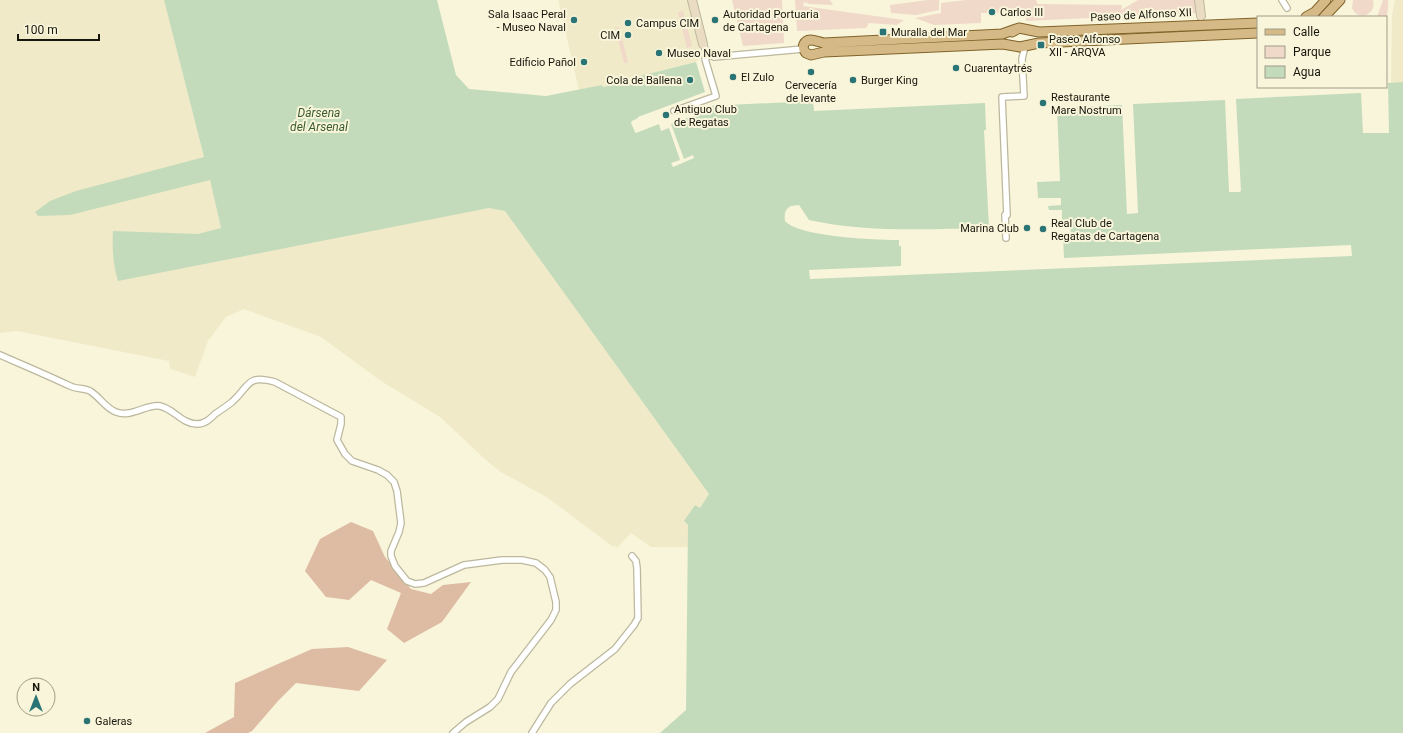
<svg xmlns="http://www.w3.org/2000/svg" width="1403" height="733" viewBox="0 0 1403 733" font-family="Roboto,sans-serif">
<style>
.built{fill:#f0eac8}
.green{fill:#f0d9c8}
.forest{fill:#ddbca3}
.water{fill:#c3dbbb}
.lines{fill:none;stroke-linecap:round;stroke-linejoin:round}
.street-casing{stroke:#bcb89e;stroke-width:8}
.secondary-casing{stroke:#bcb89e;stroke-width:10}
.primary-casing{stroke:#806329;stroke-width:11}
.street{stroke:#fff;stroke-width:5.5}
.secondary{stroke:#eadcc3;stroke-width:8}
.primary{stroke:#d5ba88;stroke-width:9}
.poi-dot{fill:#2a7476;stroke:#f9f5da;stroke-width:1.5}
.labels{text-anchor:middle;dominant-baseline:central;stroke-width:4;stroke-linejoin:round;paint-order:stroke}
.poi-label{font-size:11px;fill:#17160d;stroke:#f9f5da;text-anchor:start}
.street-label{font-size:11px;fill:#17160d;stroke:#f9f5da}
.water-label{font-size:12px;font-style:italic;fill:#395b2e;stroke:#f9f5da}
</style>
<rect width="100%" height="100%" fill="#f9f5da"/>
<!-- built -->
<g class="built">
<polygon points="0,0 164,0 204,157 193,160 210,180 221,228 489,208 505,211 709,494 700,508 695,505 684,522 688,525 688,547 651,547 631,533 618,547 612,546 548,498 501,472 487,461 440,417 381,381 321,337 244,309 226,317 208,341 195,377 170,369 169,361 17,331 0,333"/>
<polygon points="558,0 687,0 698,45 702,56 696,62 633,78 634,84 623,86 622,83 603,87 603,85 579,90"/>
<polygon points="1395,0 1403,0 1403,82 1391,83 1392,16"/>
</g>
<!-- green -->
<g class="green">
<polygon points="732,0 782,0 784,43 743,46"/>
<polygon points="795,0 830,0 833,5 810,4 804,2 803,6 904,20 897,25 869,23 866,28 797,31"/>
<polygon points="928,0 939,0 939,10 916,15 891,13 890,5"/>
<polygon points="966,0 1036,0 1038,4 1122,5 1121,10 1138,0 1195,0 1196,13 1026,21 1026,12 981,13 981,23 934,25 915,18 941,13 941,3"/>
<path d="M1353,0H1373C1377,15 1358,22 1352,8Z"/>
<path d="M1383,0H1388C1389,7 1387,11 1387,18C1386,23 1389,27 1386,32V17H1377Z"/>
<polygon points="683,11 692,46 687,48 678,12"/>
<polygon points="619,27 628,62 624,63 615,28"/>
</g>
<!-- forest -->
<g class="forest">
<polygon points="351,522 373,531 385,557 411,589 431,594 443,585 471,582 442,622 404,643 387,629 401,593 371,580 349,600 326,597 305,571 320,539"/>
<polygon points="348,647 387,660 359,691 296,683 278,701 252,731 248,733 205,733 234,717 235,683 312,649"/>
</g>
<!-- water -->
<path class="water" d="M164,0H437L456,75L469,89L546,96L602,85L603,87L622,83L623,86L634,84L632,78L696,62L705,92L638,117V118L632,121L631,123L635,132L636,133L659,124L661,131L669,128L680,160L671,163L673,167L694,158L693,155L684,159L671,124L695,115L694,111L706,106L813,101L814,111L985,103L986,130H984L989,228C929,229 868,233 809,220L799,205L791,206C785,209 784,214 785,221C799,237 876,240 899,240V246H901V266L809,270L810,279L1352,256L1351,245L1064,258L1063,235H1071L1070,221H1062V210H1049L1048,206L1061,205V198H1038L1037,182L1060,181L1057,108L1122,105L1127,214L1138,213L1133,104L1225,100L1229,192H1239L1241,191L1236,99L1361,93L1363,133H1389L1388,83L1403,82V733H660L686,710L688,525L684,521L695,505L700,508L709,494L505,211L489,208L118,281C113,264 112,249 113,231L198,234L221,228L210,180L70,215L38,216L35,212L50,201L76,191L204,157Z"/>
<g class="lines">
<defs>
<g id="street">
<polyline points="1282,0 1287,8"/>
<polyline points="703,44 707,53 714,57 803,49"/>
<polyline points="674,111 716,96 705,59 709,55"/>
<polyline points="1006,238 1005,215 1007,215 1002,97 1024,96 1022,59 1025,46"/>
<path d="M0,355C23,365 47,375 70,386C76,389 84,388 90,391C100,397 105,408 116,412C132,418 148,403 160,406C174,409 182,424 197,424C205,424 210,419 215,414C221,410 227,406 232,402C250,386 246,374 275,382L341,417V424L337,440L345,454L352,461L378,470L387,475L394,482L397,491L401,523L399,532L391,551V556L395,566L407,581L415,584L424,583L464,565L502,560H522L536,563L545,570L550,577L556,602V610L551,620L511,672L498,699L490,707L466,722L453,733"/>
<polyline points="532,733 551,703 570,684 615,649 634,625 638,618 637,568 636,561 632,556"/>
</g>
<g id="secondary">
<polyline points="692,0 703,44"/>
<polyline points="1199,0 1201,16"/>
</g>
<g id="primary">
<polyline points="1306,17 1315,12 1326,0"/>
<polyline points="1324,17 1340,0"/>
<path d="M1016,29L1002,34L824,43C817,42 808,36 804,44C802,48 804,50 806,53L811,55L824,52L1003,44L1020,47L1039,43L1258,33"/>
<polyline points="1012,32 1019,28 1039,32 1258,23"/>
</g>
</defs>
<!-- street casing -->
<use href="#street" class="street-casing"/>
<!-- secondary casing -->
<use href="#secondary" class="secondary-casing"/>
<!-- primary casing -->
<use href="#primary" class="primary-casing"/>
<!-- street -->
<use href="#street" class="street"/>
<!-- secondary -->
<use href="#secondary" class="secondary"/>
<!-- primary -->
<use href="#primary" class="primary"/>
</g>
<!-- markers -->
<g class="poi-dot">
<circle cx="992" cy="12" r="4"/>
<circle cx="574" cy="20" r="4"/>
<circle cx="715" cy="20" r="4"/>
<circle cx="628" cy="23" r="4"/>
<rect x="879" y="28" width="8" height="8" rx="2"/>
<circle cx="628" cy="35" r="4"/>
<rect x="1037" y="41" width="8" height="8" rx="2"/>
<circle cx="659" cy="53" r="4"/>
<circle cx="584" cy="62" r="4"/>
<circle cx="956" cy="68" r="4"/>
<circle cx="811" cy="72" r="4"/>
<circle cx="733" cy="77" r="4"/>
<circle cx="690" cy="80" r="4"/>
<circle cx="853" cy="80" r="4"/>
<circle cx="1043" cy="103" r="4"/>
<circle cx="666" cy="115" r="4"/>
<circle cx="1027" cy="228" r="4"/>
<circle cx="1043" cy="229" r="4"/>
<circle cx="87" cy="721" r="4"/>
</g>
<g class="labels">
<!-- poi labels -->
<g class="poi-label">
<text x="1000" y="12">Carlos III</text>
<text x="566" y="14" text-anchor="end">Sala Isaac Peral<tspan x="566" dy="13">- Museo Naval</tspan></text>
<text x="723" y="14">Autoridad Portuaria<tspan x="723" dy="13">de Cartagena</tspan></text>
<text x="636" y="23">Campus CIM</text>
<text x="891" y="32">Muralla del Mar</text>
<text x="620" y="35" text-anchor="end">CIM</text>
<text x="1049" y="39">Paseo Alfonso<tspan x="1049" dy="13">XII - ARQVA</tspan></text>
<text x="667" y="53">Museo Naval</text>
<text x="576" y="62" text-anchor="end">Edificio Pañol</text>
<text x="964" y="68">Cuarentaytrés</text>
<text x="741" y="77">El Zulo</text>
<text x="682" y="80" text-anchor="end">Cola de Ballena</text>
<text x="861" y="80">Burger King</text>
<text x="811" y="85" text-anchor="middle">Cervecería<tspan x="811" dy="13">de levante</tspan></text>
<text x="1051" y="97">Restaurante<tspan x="1051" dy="13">Mare Nostrum</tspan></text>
<text x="674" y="109">Antiguo Club<tspan x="674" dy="13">de Regatas</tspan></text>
<text x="1051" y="223">Real Club de<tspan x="1051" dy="13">Regatas de Cartagena</tspan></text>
<text x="1019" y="228" text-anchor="end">Marina Club</text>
<text x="95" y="721">Galeras</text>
</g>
<!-- street labels -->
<g class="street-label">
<text transform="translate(1141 15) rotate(-3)">Paseo de Alfonso XII</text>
</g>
<!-- water labels -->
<g class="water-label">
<text x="319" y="113">Dársena<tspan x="319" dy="14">del Arsenal</tspan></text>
</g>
</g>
<!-- legend -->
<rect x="1257" y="16" width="130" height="72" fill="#f9f5da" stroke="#9f9c88"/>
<rect x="1265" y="29" width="20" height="6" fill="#d5ba88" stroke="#9f9c88"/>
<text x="1293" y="36" font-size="12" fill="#17160d">Calle</text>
<rect x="1265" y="46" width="20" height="12" fill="#f0d9c8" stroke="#9f9c88"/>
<text x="1293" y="56" font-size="12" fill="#17160d">Parque</text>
<rect x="1265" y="66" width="20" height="12" fill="#c3dbbb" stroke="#9f9c88"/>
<text x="1293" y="76" font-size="12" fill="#17160d">Agua</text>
<!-- north arrow -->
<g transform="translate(36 697)"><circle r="19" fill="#f9f5da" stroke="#9f9c88"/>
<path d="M0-3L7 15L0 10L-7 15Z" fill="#2a7476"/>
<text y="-6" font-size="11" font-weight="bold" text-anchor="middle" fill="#17160d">N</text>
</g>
<!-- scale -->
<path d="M18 34v6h81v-6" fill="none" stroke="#17160d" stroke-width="2"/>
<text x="24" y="34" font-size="12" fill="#17160d" stroke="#f9f5da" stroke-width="3" paint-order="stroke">100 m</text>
</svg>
